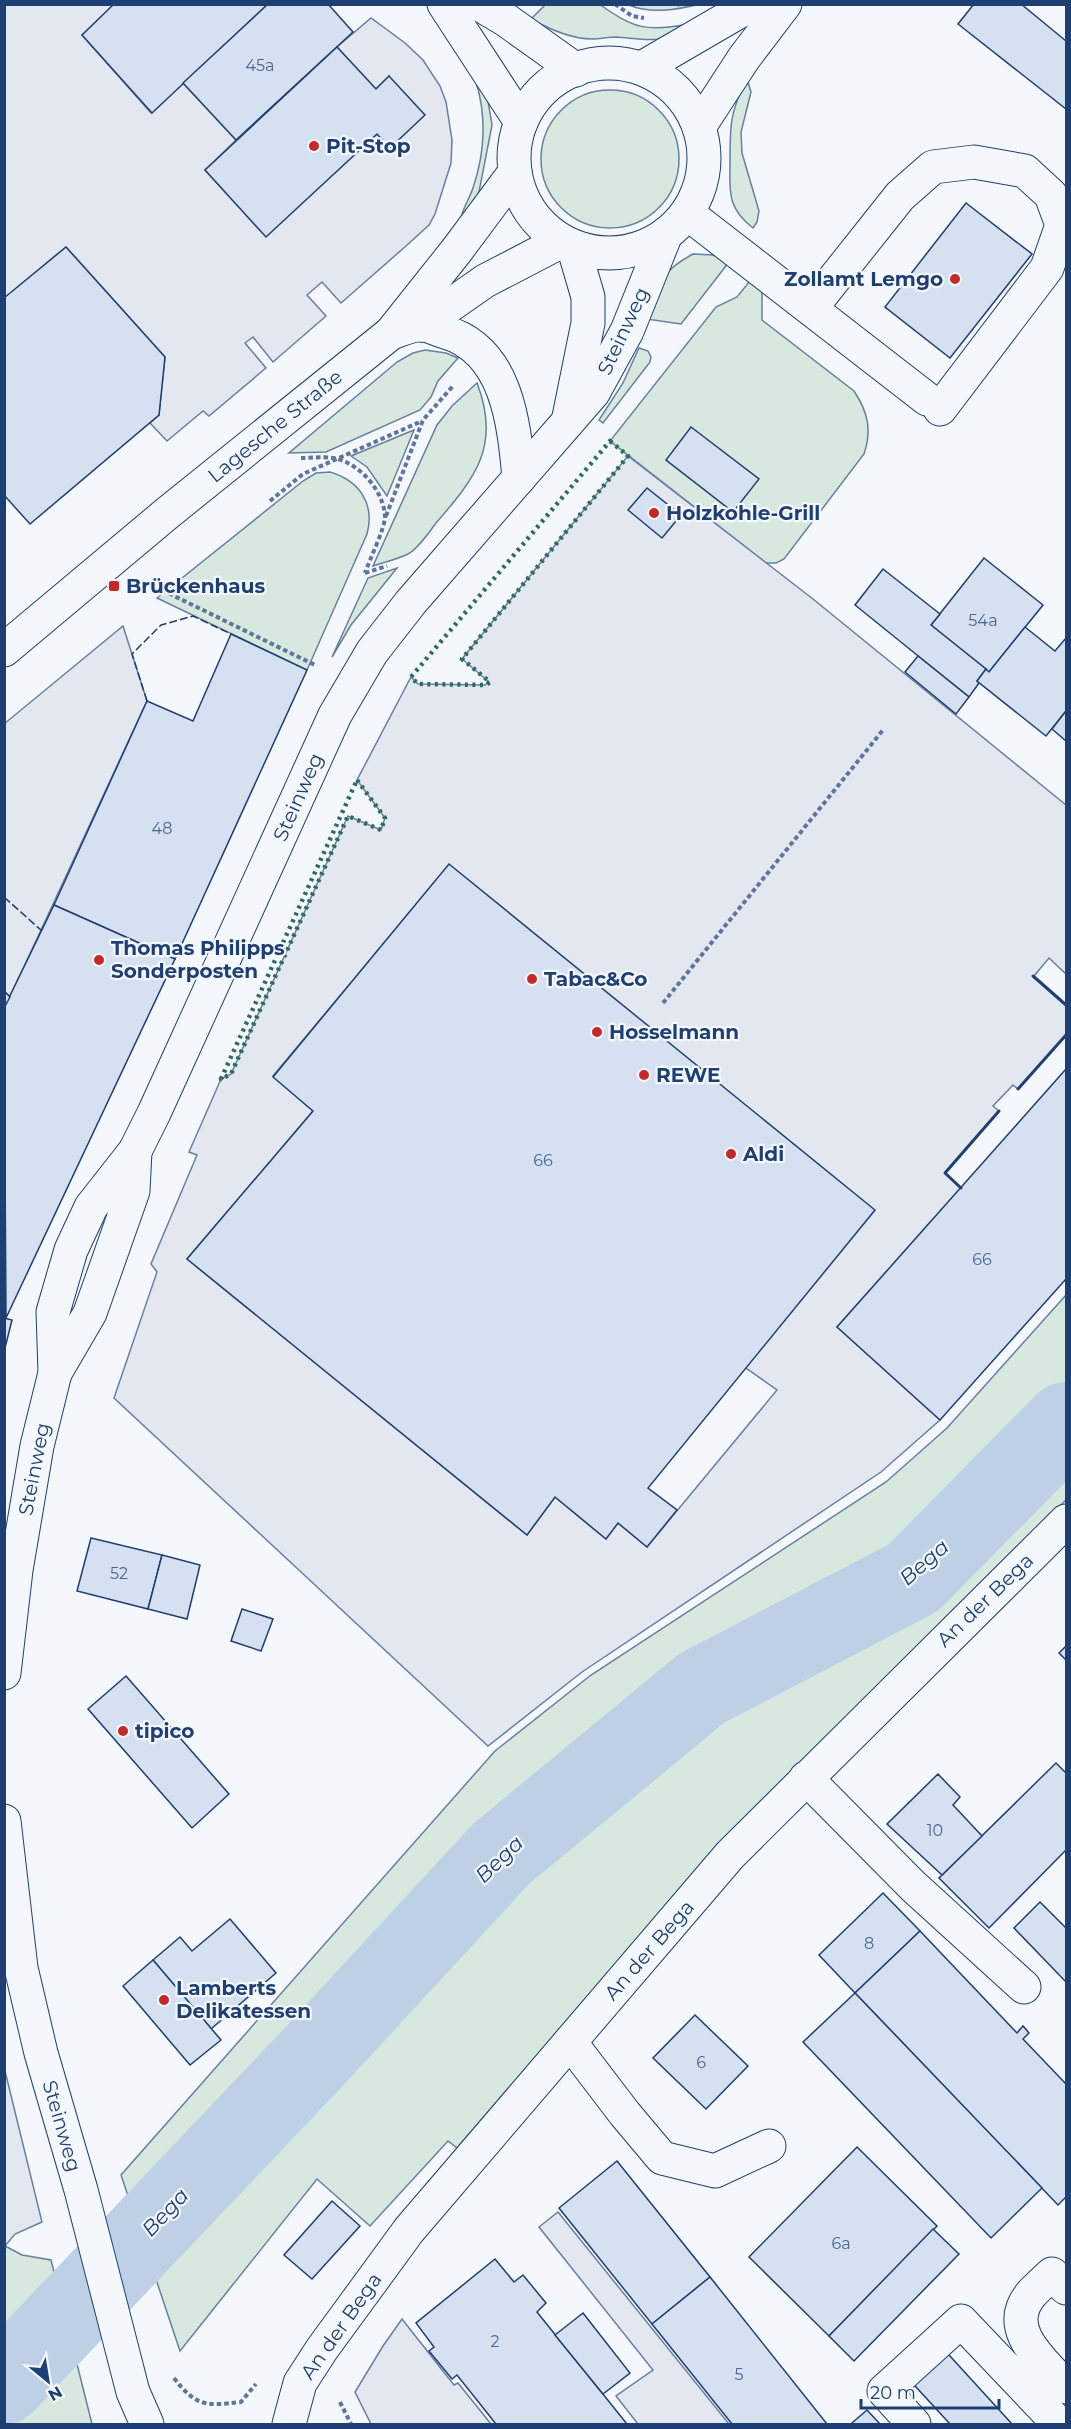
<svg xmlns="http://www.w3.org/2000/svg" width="1071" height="2429" viewBox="0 0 1071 2429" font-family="Montserrat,sans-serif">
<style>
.green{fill:#d7e8df;stroke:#687fa3;stroke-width:1.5}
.parking{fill:#e3e8f0;stroke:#687fa3;stroke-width:1.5;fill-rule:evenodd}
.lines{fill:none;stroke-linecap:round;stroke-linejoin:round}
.river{stroke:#bed0e5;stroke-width:82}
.building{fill:#d5e0f0;stroke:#1d3f73;stroke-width:1.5}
.minor-casing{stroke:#1d3f73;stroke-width:35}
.path{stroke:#5e769c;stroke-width:4;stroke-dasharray:4.5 3;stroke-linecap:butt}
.minor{stroke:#f4f7fb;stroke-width:33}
.hedge{stroke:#2c6c60;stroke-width:4.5;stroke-dasharray:3 4.5;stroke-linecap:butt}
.fence{stroke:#1d3f73;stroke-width:1.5;stroke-dasharray:8 3;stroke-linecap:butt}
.wall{stroke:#1d3f73;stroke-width:3}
.poi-dot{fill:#c62828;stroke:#f4f7fb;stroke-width:2}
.labels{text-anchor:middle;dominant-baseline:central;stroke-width:4.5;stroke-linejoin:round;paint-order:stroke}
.number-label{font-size:16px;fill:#4b6792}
.poi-label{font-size:20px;font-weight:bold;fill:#1d3f73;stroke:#f4f7fb;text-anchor:start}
.street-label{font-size:20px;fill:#1d3f73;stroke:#f4f7fb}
.water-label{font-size:21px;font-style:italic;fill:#1d3f73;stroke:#f4f7fb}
</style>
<rect width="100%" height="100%" fill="#f4f7fb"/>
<!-- green -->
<g class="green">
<path d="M599,4C635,29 646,32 690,24C667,46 645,39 616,37C608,37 600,39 592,39C571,39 549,29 531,19L545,5Z"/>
<path d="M629,5H696C675,10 650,14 629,5Z"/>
<path d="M475,79L486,89L492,125L478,197L464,218L462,214C465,205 470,197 473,188C485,152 487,115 475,79Z"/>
<path d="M747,79L751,92L741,132L742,153L759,211L757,222L753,228C726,207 730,190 730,161C730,126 730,111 747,79Z"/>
<circle cx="610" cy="159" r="69"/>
<path d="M693,254L713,255L729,262L681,324L646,319C658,285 659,272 693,254Z"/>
<path d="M750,281L762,291V320L854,391C868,412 872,430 864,454L784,559L776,563H766L610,441L716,307L737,297Z"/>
<polygon points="639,348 648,351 651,357 650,362 603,423 599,420 623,383"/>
<polygon points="425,350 446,353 458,358 438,381 431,397 420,410 326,452 289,453 397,362 413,353"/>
<path d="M477,383C501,445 476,477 436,523C429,532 419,548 408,554C398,559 385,562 373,566L437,425L452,406Z"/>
<polygon points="414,430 387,496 367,467 351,456"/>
<path d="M330,472C360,481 375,504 367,534L307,670L157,598L303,481L316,473Z"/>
<polygon points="397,568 351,625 332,657 368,578"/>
<polygon points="1066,1295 1066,1500 719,1843 457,2148 448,2141 370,2226 317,2179 180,2351 121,2175 495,1751 591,1675 886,1482 947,1428"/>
<polygon points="5,2246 22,2255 51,2260 92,2424 5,2424"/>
</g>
<!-- parking -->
<g class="parking">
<polygon points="5,5 114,5 82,35 151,113 183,83 236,140 205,170 266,236 377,134 390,147 389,76 376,89 337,47 371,18 405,43 423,60 440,86 446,102 452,140 451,163 435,214 429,225 406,246 341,303 322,282 307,295 326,316 273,362 253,337 245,343 266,368 209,416 203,411 167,441 150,423 159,415 165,357 66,247 5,298"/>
<path d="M628,456L813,599L1066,805V974L1049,958L1034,976L1066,1005V1035L1018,1089L1013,1085L993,1106L999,1111L945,1173L961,1188L837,1327L940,1420L881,1472L582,1672L488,1746L114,1398L157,1272L151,1264L197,1155L189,1152L221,1079L231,1074L348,816L381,830L385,818L357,780L411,677L418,684L485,685L489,682L462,659ZM449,865L746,1368L777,1390L647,1547L618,1523L606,1539L555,1497L527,1535L187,1259L313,1111L273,1076Z"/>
<polygon points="123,626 147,701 10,997 4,991 4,724"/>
<polygon points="5,2071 42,2222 15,2234 5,2246"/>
<polygon points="558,2212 729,2424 638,2424 616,2396 653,2370 539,2227"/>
<polygon points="402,2319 454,2385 458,2383 491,2424 371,2424 355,2392 383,2346"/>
</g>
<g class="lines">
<!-- river -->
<polyline class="river" points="4,2383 308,2063 501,1854 702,1688 913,1578 1066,1423"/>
</g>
<!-- building -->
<g class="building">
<polygon points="114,4 268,4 152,113 82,35"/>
<polygon points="268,4 328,4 353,32 236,140 183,83"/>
<polygon points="974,4 1021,4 1066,41 1066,109 958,24"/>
<polygon points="337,47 376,89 389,76 425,115 390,148 377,134 266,237 205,170"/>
<polygon points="966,203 1032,254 950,358 885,307"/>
<polygon points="66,247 165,357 159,415 30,524 4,495 4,298"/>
<polygon points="691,427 759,479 733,512 666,460"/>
<polygon points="647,488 681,515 662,538 628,510"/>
<polygon points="984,558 1043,605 989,672 931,625"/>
<polygon points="883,569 940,614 931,625 986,669 977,681 979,683 969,697 855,605"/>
<polygon points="1025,627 1055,651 1066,638 1066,711 1046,736 977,681 986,669 989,672"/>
<polygon points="231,634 307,670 175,959 54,905 147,701 193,721"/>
<polygon points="918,656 969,697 956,714 905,672"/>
<polygon points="1066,711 1066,741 1052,729"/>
<polygon points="449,864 875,1210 648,1488 677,1510 647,1547 618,1523 606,1539 555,1497 527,1535 187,1259 313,1111 273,1077"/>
<polygon points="54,905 175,959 6,1318 4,1008"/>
<polygon points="4,991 10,997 4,1008"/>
<polygon points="1066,1069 1066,1279 940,1420 837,1327"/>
<polygon points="4,1318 12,1320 4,1352"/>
<polygon points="91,1538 162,1555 148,1609 77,1591"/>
<polygon points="162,1555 200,1565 187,1619 148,1609"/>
<polygon points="242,1609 273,1619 261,1651 231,1641"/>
<polygon points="1066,1646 1066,1660 1059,1653"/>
<polygon points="126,1676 229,1794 192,1828 88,1709"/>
<polygon points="1056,1763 1066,1773 1066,1850 989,1928 939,1878"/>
<polygon points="938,1774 960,1797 953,1805 982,1836 942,1875 887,1824"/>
<polygon points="883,1893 920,1931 855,1993 819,1955"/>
<polygon points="1040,1902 1066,1928 1066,1982 1014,1928"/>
<polygon points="230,1919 276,1973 211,2029 153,1960 180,1937 192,1951"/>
<polygon points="920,1931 1017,2033 1023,2026 1029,2033 1023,2039 1066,2084 1066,2197 1058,2205 855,1993"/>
<polygon points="153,1960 221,2040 190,2065 123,1986"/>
<polygon points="855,1993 1042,2188 991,2238 803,2042"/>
<polygon points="695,2015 748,2066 706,2109 653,2058"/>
<polygon points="857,2147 937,2226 829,2336 749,2257"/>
<polygon points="617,2161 710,2277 652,2324 559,2208"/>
<polygon points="332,2201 360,2226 312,2279 284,2255"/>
<polygon points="933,2229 959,2254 854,2361 829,2336"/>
<polygon points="495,2259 514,2282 523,2275 546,2303 537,2312 627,2424 496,2424 457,2375 452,2379 429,2351 434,2347 416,2323"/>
<polygon points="710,2277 827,2424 732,2424 652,2324"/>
<polygon points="583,2313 630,2373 603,2394 555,2335"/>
<polygon points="939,2344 1012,2424 950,2424 905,2375"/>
<polygon points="867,2410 880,2424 854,2424 852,2423"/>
</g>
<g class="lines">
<defs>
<g id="minor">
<polyline points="444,4 521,122"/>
<polyline points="479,4 506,20 576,70"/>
<circle cx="609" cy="158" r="95"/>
<polyline points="642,68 752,4"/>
<polyline points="699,127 744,58 785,4"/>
<polyline points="687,213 927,399"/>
<polyline points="811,308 900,196 933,167 974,162 1025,171 1051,195 1062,225 1047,268 940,409"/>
<polyline points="422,325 485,281 558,243"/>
<path d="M391,333C400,330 413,324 422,325C429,325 438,330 445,332C507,350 514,423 519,478"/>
<polyline points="569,417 588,323 588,297 574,249"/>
<polyline points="4,650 165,515 391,333 457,250 515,172"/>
<polyline points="55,1373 90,1313 133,1191 135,1151"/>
<polyline points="4,1673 16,1570 37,1446 55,1373 53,1312 71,1250 91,1207 135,1151 154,1113 335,715 372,652 411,602 593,393 627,331 666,234"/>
<polyline points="806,1778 913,1886 1024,1987"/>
<polyline points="4,1821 21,1968 41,2053 81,2190 133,2392 147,2424"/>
<polyline points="570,2042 625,2114 662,2158 715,2171 769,2146"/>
<path d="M1066,2288L1052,2274C1045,2280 1038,2287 1032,2293C1001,2329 1043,2361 1066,2387"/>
<polyline points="289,2424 300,2383 322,2349 409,2230 730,1855 1066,1521"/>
<polyline points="914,2424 884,2391 961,2321 1059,2424"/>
</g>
</defs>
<!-- minor casing -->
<use href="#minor" class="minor-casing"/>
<!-- path -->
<g class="path">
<polyline points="615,4 632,16 644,18"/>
<path d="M301,458C312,458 327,456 338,459C362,466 384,492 385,517C385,528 369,561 365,573"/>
<polyline points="270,501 303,474 422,421"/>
<polyline points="386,516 423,420 453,386"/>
<polyline points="365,573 387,566"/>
<polyline points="162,590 317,666"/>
<polyline points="663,1003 883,730"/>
<path d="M174,2378C196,2407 207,2406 241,2402L256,2384"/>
<polyline points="340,2402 351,2424"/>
</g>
<!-- minor -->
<use href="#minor" class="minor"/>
<!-- hedge -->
<g class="hedge">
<polyline points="677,4 691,4"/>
<polygon points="610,441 628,456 462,659 490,682 486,685 418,684 411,677"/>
<polygon points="357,780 385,818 381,830 348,816 231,1074 221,1079"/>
</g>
<!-- fence -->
<g class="fence">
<polyline points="147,701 132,654 161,625 193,616 231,634"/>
<polyline points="4,897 42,931"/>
</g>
<!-- wall -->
<g class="wall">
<polyline points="1033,976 1066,1005"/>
<polyline points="1018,1089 1066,1035"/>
<polyline points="961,1188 945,1173 999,1111"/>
</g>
</g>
<!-- markers -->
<g class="poi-dot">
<circle cx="314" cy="146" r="6"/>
<circle cx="955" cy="279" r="6"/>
<circle cx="654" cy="513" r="6"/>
<rect x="108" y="580" width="12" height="12" rx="3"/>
<circle cx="99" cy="960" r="6"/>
<circle cx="532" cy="979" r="6"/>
<circle cx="597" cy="1032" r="6"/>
<circle cx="644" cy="1075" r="6"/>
<circle cx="731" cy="1154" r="6"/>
<circle cx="123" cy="1731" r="6"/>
<circle cx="164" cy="2000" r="6"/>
</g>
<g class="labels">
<!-- number labels -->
<g class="number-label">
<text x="260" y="65">45a</text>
<text x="983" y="620">54a</text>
<text x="162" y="828">48</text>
<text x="543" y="1160">66</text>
<text x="982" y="1259">66</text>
<text x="119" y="1573">52</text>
<text x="935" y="1830">10</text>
<text x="869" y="1943">8</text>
<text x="701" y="2062">6</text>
<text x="841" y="2243">6a</text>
<text x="495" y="2341">2</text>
<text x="739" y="2374">5</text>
</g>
<!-- poi labels -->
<g class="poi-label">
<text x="326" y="146">Pit-Stop</text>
<text x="943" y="279" text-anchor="end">Zollamt Lemgo</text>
<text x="666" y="513">Holzkohle-Grill</text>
<text x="126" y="586">Brückenhaus</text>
<text x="111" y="948">Thomas Philipps<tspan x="111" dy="23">Sonderposten</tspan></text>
<text x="544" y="979">Tabac&amp;Co</text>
<text x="609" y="1032">Hosselmann</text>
<text x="656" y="1075">REWE</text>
<text x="743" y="1154">Aldi</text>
<text x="135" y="1731">tipico</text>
<text x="176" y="1988">Lamberts<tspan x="176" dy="23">Delikatessen</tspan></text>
</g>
<!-- street labels -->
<g class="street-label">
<text transform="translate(623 331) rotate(-65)">Steinweg</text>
<text transform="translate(275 426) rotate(-39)">Lagesche Straße</text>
<text transform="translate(298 797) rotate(-66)">Steinweg</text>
<text transform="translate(34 1469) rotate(-79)">Steinweg</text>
<text transform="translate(985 1600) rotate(-44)">An der Bega</text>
<text transform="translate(649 1950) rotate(-49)">An der Bega</text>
<text transform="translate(62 2126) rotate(74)">Steinweg</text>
<text transform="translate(341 2326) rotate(-55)">An der Bega</text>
</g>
<!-- water labels -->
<g class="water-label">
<text transform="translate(924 1562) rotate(-41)">Bega</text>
<text transform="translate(499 1859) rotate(-44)">Bega</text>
<text transform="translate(165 2212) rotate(-47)">Bega</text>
</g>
</g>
<!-- border -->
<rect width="1071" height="2429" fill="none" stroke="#1d3f73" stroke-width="12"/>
<!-- north arrow -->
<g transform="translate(48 2381) rotate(150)" stroke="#f4f7fb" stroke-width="4.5" paint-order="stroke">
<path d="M0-4.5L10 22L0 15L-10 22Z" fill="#1d3f73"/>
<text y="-9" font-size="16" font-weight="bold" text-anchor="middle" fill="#1d3f73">N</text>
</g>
<!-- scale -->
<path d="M861 2399v9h138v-9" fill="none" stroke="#1d3f73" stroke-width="3"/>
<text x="870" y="2399" font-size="18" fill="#1d3f73" stroke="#f4f7fb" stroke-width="4.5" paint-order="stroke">20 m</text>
</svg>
